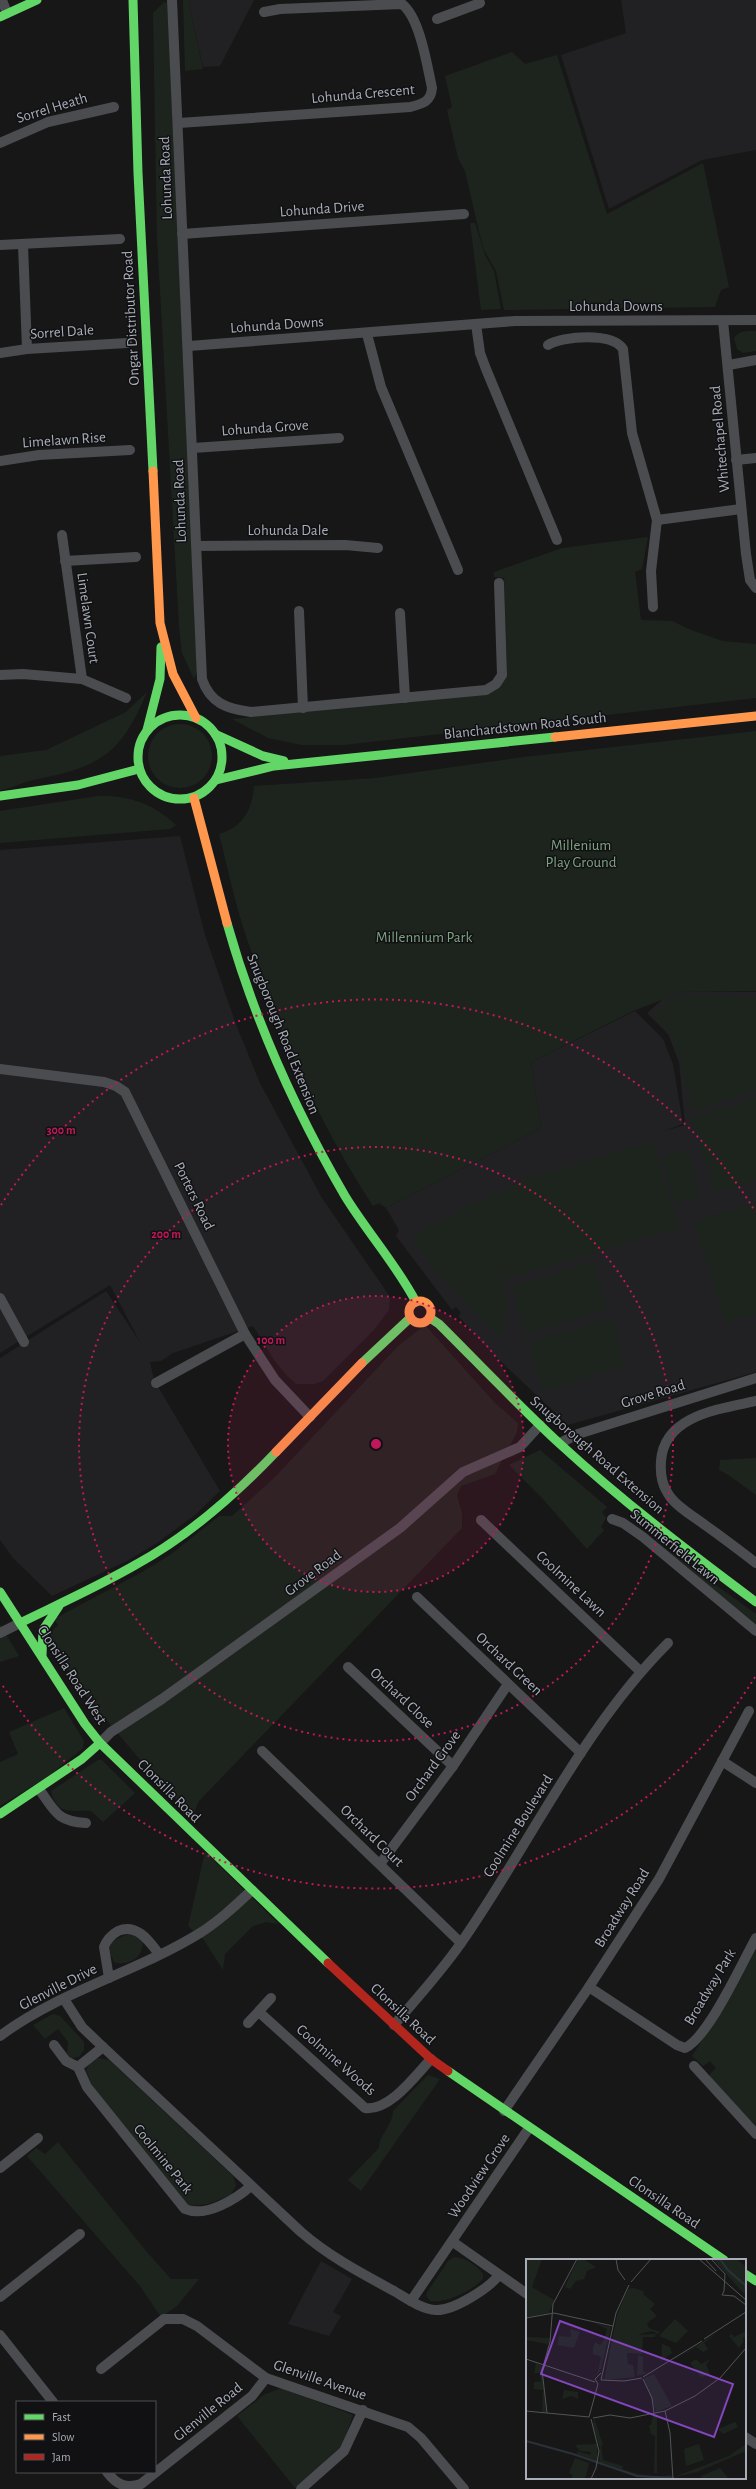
<svg xmlns="http://www.w3.org/2000/svg" width="756" height="2489" viewBox="0 0 756 2489" font-family="'Alegreya Sans',sans-serif">
<style>
.built{fill:#212123}
.green{fill:#1d241e}
.lines{fill:none;stroke-linecap:round;stroke-linejoin:round}
.street{stroke:#4b4c50;stroke-width:10}
.fast{stroke:#63d668;stroke-width:9}
.slow{stroke:#ff974d;stroke-width:9}
.jam{stroke:#b3261e;stroke-width:9}
.ring{fill:none;stroke:#c2185b;stroke-width:2;stroke-dasharray:2 4}
.labels{text-anchor:middle;dominant-baseline:central;stroke-width:3;stroke-linejoin:round;paint-order:stroke}
.street-label{font-size:15px;fill:#a8adb8;stroke:#111113}
.park-label{font-size:15px;fill:#7fa381;stroke:#111113}
.inset-river{fill:none;stroke:#2a3239;stroke-width:2}
.inset-road{fill:none;stroke:#515357;stroke-width:1}
.view{fill:#8446be;fill-opacity:0.15;stroke:#8446be;stroke-width:2}
.inset-edge{fill:none;stroke:#a8adb8;stroke-width:2}
.centre{fill:#c2185b;stroke:#111113;stroke-width:2}
.ring-label{font-size:12px;text-anchor:middle;font-weight:bold;fill:#c2185b;stroke:#111113;stroke-width:3;stroke-linejoin:round;paint-order:stroke}
</style>
<rect width="100%" height="100%" fill="#171717"/>
<!-- built -->
<g class="built">
<polygon points="188,0 254,0 220,66 203,67"/>
<polygon points="621,0 756,0 756,150 702,160 609,209 561,55 626,33"/>
<polygon points="180,836 205,935 237,1027 260,1083 322,1198 386,1291 390,1299 389,1310 374,1330 323,1381 314,1384 296,1384 286,1375 274,1360 253,1326 173,1353 161,1361 150,1362 154,1380 220,1491 195,1515 157,1543 127,1561 52,1596 13,1558 0,1540 0,1358 106,1291 140,1342 110,1285 0,1353 0,850"/>
<polygon points="685,991 756,992 756,1372 568,1425 495,1356 458,1316 461,1313 456,1307 452,1310 396,1236 399,1230 386,1208 541,1128 531,1062 635,1011 663,1039 673,1064 683,1124 661,1132 685,1125 679,1062 668,1034 647,1013 663,999"/>
<polygon points="321,2261 352,2279 333,2312 341,2316 329,2336 288,2324"/>
</g>
<!-- green -->
<g class="green">
<polygon points="183,0 188,0 203,69 185,71"/>
<polygon points="164,2 167,3 168,20 197,672 194,679 182,653 179,626 157,238 153,13"/>
<polygon points="512,52 525,64 557,55 607,214 703,163 729,287 721,290 715,307 504,310 496,271 484,250 479,232 465,171 458,158 447,110 452,107 445,76"/>
<polygon points="470,223 475,223 485,255 494,271 501,309 481,310"/>
<path d="M756,331V351L743,353L737,349L734,338C740,330 747,331 756,331Z"/>
<polygon points="648,537 642,569 635,572 641,620 672,621 691,630 723,641 756,644 756,698 344,745 302,745 268,738 232,719 494,691 505,680 507,673 504,578 494,577 494,572 562,548"/>
<path d="M147,692C119,759 97,767 29,781C19,784 10,789 0,790V756L46,750L126,712Z"/>
<circle cx="180" cy="756" r="32"/>
<path d="M756,731V991H685L633,1011L531,1062L541,1128L386,1208L379,1203L373,1206C319,1124 279,1032 247,939C235,905 228,868 219,834C243,827 252,810 254,786L375,778L524,757Z"/>
<path d="M98,796C130,795 153,804 176,825L170,829L0,843V811Z"/>
<polygon points="687,995 756,997 756,1090 693,1112 682,1062 670,1033 652,1014 667,1001"/>
<polygon points="756,1097 756,1180 716,1193 691,1119"/>
<polygon points="652,1141 680,1227 501,1280 508,1307 499,1337 436,1271 411,1236 464,1209 463,1207 483,1200 524,1180"/>
<polygon points="687,1150 701,1196 676,1204 662,1157"/>
<polygon points="756,1202 756,1314 726,1323 694,1222"/>
<polygon points="593,1262 608,1309 526,1335 511,1287"/>
<polygon points="611,1318 625,1365 544,1391 529,1343"/>
<polygon points="425,1325 495,1403 518,1423 517,1432 495,1474 461,1486 457,1495 462,1513 462,1528 199,1801 194,1813 168,1793 82,1691 51,1643 51,1632 58,1625 54,1619 142,1572 170,1555 219,1516 232,1516 274,1478 398,1346"/>
<polygon points="540,1450 607,1507 602,1512 606,1518 601,1527 604,1530 587,1549 542,1498 509,1465"/>
<polygon points="756,1458 756,1495 730,1476 719,1470 720,1460"/>
<polygon points="631,1524 756,1614 756,1624"/>
<polygon points="0,1624 19,1656 0,1662"/>
<polygon points="64,1708 84,1741 83,1748 47,1777 0,1806 0,1762 18,1754 9,1732"/>
<path d="M98,1760H102L135,1793L103,1822L91,1811C71,1810 57,1816 51,1791Z"/>
<polygon points="205,1852 279,1924 266,1922 253,1926 225,1954 223,1970 204,1940 188,1926"/>
<path d="M131,1933L142,1939C146,1956 128,1967 114,1962L109,1951L112,1941Z"/>
<polygon points="756,1950 756,2126 710,2078 710,2074 716,2068 710,2061 703,2066 692,2056 737,1985"/>
<polygon points="53,2014 60,2016 84,2042 84,2050 79,2057 70,2058 67,2054 68,2042 58,2029 45,2039 33,2025"/>
<polygon points="98,2058 109,2060 233,2176 236,2185 231,2195 208,2204 189,2206 92,2087 86,2070 90,2063"/>
<path d="M428,2075L440,2079L361,2191L348,2180L379,2148C379,2134 392,2128 393,2111Z"/>
<polygon points="58,2142 146,2251 171,2279 199,2279 177,2306 161,2317 140,2286 27,2156 36,2148 45,2154"/>
<path d="M454,2257C464,2257 478,2266 483,2274V2279C473,2290 445,2304 430,2301L426,2295L428,2291L448,2261Z"/>
<polygon points="282,2388 353,2415 342,2446 295,2488 237,2416 265,2394"/>
</g>
<g class="lines">
<!-- street -->
<g class="street">
<polyline points="2,0 7,13"/>
<path d="M172,0L202,679C210,703 227,709 251,712L486,690L496,684L502,675L499,583"/>
<polyline points="437,19 480,3"/>
<path d="M179,123L410,107C422,104 431,102 432,88C427,65 420,18 402,4L280,9L264,12"/>
<polyline points="0,143 48,122 114,107"/>
<polyline points="182,234 464,214"/>
<polyline points="0,245 120,239"/>
<polyline points="23,245 27,349"/>
<polyline points="723,321 746,554 750,580 756,588"/>
<polyline points="476,324 480,353 486,369 557,540"/>
<polyline points="367,334 381,387 458,570"/>
<path d="M548,345C563,336 612,332 623,349L632,433L657,520L651,571L653,607"/>
<polyline points="189,346 515,321 756,320"/>
<polyline points="0,353 27,349 127,343"/>
<polyline points="729,365 756,360"/>
<polyline points="193,448 339,438"/>
<polyline points="736,460 756,458"/>
<polyline points="0,461 39,455 130,450"/>
<polyline points="657,520 741,509"/>
<polyline points="62,535 82,679"/>
<polyline points="197,546 345,545 378,548"/>
<polyline points="65,561 136,557"/>
<polyline points="299,611 303,708"/>
<polyline points="400,613 405,698"/>
<polyline points="0,675 23,674 82,679 126,698"/>
<polyline points="0,1069 104,1082 116,1086 125,1092 245,1334 275,1380 310,1417"/>
<polyline points="0,1298 24,1342"/>
<polyline points="156,1383 245,1334"/>
<path d="M756,1401C720,1409 664,1415 661,1461C660,1475 662,1486 671,1498C680,1509 693,1516 705,1525C722,1537 739,1550 756,1563"/>
<polyline points="560,1443 578,1434 756,1378"/>
<polyline points="612,1519 623,1523 643,1537 756,1631"/>
<polyline points="481,1520 640,1671"/>
<polyline points="417,1597 581,1753"/>
<polyline points="0,1633 20,1623"/>
<polyline points="348,1667 453,1766"/>
<polyline points="100,1743 111,1732 162,1699 400,1528 463,1472 520,1447 540,1425"/>
<polyline points="262,1751 461,1943"/>
<polyline points="722,1761 756,1783"/>
<path d="M39,1789C55,1811 56,1821 86,1823"/>
<polyline points="380,1864 453,1766 508,1684"/>
<path d="M109,1978L104,1947C107,1939 111,1935 118,1931C137,1923 149,1941 159,1954"/>
<path d="M589,1987L677,2045L685,2048C708,2038 743,1961 756,1938"/>
<path d="M64,1999L82,2027L103,2047L301,2232C330,2257 361,2273 394,2291C406,2298 421,2309 436,2310C453,2311 488,2289 499,2275"/>
<path d="M259,2012L365,2108C390,2111 415,2076 431,2059"/>
<polyline points="248,2023 271,1998"/>
<path d="M394,2025C417,1998 441,1972 461,1943C530,1844 582,1729 668,1643"/>
<path d="M0,2036C60,1991 137,1972 200,1933C219,1921 235,1906 252,1890"/>
<path d="M54,2045L66,2061L78,2067L87,2087L185,2209C206,2218 236,2199 251,2186"/>
<polyline points="694,2066 756,2134"/>
<polyline points="78,2067 103,2047"/>
<polyline points="504,2111 589,1987 659,1879 749,1711"/>
<polyline points="0,2168 38,2138"/>
<polyline points="453,2242 527,2294"/>
<polyline points="0,2297 80,2234"/>
<polyline points="411,2301 529,2128"/>
<polyline points="0,2335 53,2402"/>
<polyline points="101,2369 164,2319 183,2319 197,2326 266,2378 408,2427 421,2438 464,2489"/>
<polyline points="745,2437 756,2444"/>
<path d="M107,2472C116,2484 125,2489 141,2484L252,2396L266,2378"/>
<polyline points="301,2489 344,2451 363,2410"/>
</g>
<!-- fast -->
<g class="fast">
<polyline points="133,0 138,173 153,471"/>
<polyline points="0,17 37,0"/>
<circle cx="180" cy="757" r="42"/>
<polyline points="147,730 160,679 161,647"/>
<polyline points="215,734 263,756 284,761"/>
<polyline points="216,780 274,766 555,737"/>
<polyline points="0,796 78,785 139,769"/>
<path d="M227,923C254,1019 295,1110 345,1196C367,1232 396,1264 416,1302"/>
<path d="M430,1318L439,1324C479,1364 518,1405 560,1444C622,1501 689,1552 756,1602"/>
<polyline points="362,1363 410,1318"/>
<polyline points="0,1592 85,1724 100,1743 328,1963"/>
<path d="M20,1623C59,1604 99,1586 137,1564C188,1536 236,1494 276,1452"/>
<polyline points="42,1655 43,1630 59,1606"/>
<polyline points="0,1814 82,1759 100,1743"/>
<polyline points="448,2071 724,2260"/>
<polyline points="745,2274 756,2281"/>
</g>
<!-- slow -->
<g class="slow">
<polyline points="153,471 160,623 173,674 196,718"/>
<polyline points="555,737 756,716"/>
<polyline points="194,798 227,923"/>
<circle cx="420" cy="1312" r="11"/>
<polyline points="276,1452 362,1363"/>
</g>
<!-- jam -->
<polyline class="jam" points="328,1963 431,2059 448,2071"/>
</g>
<!-- distance rings -->
<circle cx="376" cy="1444" r="148" fill="#c2185b" fill-opacity=".12"/>
<g class="ring">
<circle cx="376" cy="1444" r="148"/>
<circle cx="376" cy="1444" r="297"/>
<path d="M755 1677A445 445 0 0 1 1 1683M1 1205A445 445 0 0 1 755 1211"/>
</g>
<g class="labels">
<!-- street labels -->
<g class="street-label">
<text transform="translate(363 94) rotate(-5)">Lohunda Crescent</text>
<text transform="translate(52 108) rotate(-17)">Sorrel Heath</text>
<text transform="translate(166 178) rotate(-92)">Lohunda Road</text>
<text transform="translate(322 209) rotate(-4)">Lohunda Drive</text>
<text x="616" y="306">Lohunda Downs</text>
<text transform="translate(131 318) rotate(-93)">Ongar Distributor Road</text>
<text transform="translate(277 325) rotate(-4)">Lohunda Downs</text>
<text transform="translate(62 332) rotate(-4)">Sorrel Dale</text>
<text transform="translate(265 428) rotate(-4)">Lohunda Grove</text>
<text transform="translate(720 439) rotate(-95)">Whitechapel Road</text>
<text transform="translate(64 440) rotate(-4)">Limelawn Rise</text>
<text transform="translate(180 501) rotate(-92)">Lohunda Road</text>
<text x="288" y="530">Lohunda Dale</text>
<text transform="translate(88 618) rotate(82)">Limelawn Court</text>
<text transform="translate(525 726) rotate(-6)">Blanchardstown Road South</text>
<text transform="translate(283 1034) rotate(68)">Snugborough Road Extension</text>
<text transform="translate(194 1196) rotate(64)">Porters Road</text>
<text transform="translate(653 1394) rotate(-17)">Grove Road</text>
<text transform="translate(597 1455) rotate(41)">Snugborough Road Extension</text>
<text transform="translate(675 1547) rotate(39)">Summerfield Lawn</text>
<text transform="translate(313 1573) rotate(-37)">Grove Road</text>
<text transform="translate(571 1584) rotate(43)">Coolmine Lawn</text>
<text transform="translate(509 1664) rotate(43)">Orchard Green</text>
<text transform="translate(72 1675) rotate(57)">Clonsilla Road West</text>
<text transform="translate(402 1698) rotate(43)">Orchard Close</text>
<text transform="translate(433 1766) rotate(-54)">Orchard Grove</text>
<text transform="translate(169 1791) rotate(45)">Clonsilla Road</text>
<text transform="translate(518 1826) rotate(-58)">Coolmine Boulevard</text>
<text transform="translate(372 1836) rotate(44)">Orchard Court</text>
<text transform="translate(622 1908) rotate(-58)">Broadway Road</text>
<text transform="translate(58 1987) rotate(-27)">Glenville Drive</text>
<text transform="translate(710 1987) rotate(-59)">Broadway Park</text>
<text transform="translate(403 2014) rotate(43)">Clonsilla Road</text>
<text transform="translate(336 2060) rotate(41)">Coolmine Woods</text>
<text transform="translate(163 2159) rotate(51)">Coolmine Park</text>
<text transform="translate(479 2176) rotate(-56)">Woodview Grove</text>
<text transform="translate(664 2202) rotate(34)">Clonsilla Road</text>
<text transform="translate(320 2380) rotate(19)">Glenville Avenue</text>
<text transform="translate(208 2412) rotate(-39)">Glenville Road</text>
</g>
<!-- park labels -->
<g class="park-label">
<text x="581" y="845">Millenium<tspan x="581" dy="17">Play Ground</tspan></text>
<text x="424" y="937">Millennium Park</text>
</g>
</g>
<!-- overview -->
<g transform="translate(526 2259)">
<rect width="220" height="220" fill="#171717"/>
<path d="M0,0H16L6,28L28,41L23,54L0,58ZM52,0L59,1L70,8L61,12L58,20L50,22L44,30L39,28ZM187,0H211L220,8V37ZM107,29L117,32L118,36L129,45L124,50L131,57L121,64L123,69L134,73L132,75L126,72L117,74L112,76L130,75L129,78H117L116,95L101,94L102,105L107,106L109,118L78,121L91,56L102,30ZM149,60L162,72L150,84L133,77ZM69,64L85,68L75,110L71,117L75,98L67,95V89L69,83L74,86L78,81L81,70ZM44,70L54,73L48,89L31,86L33,77L45,78ZM220,72V78L216,79L218,82L213,89L203,77L206,75L208,78ZM190,74L178,84L182,90L179,92L177,93L170,88L137,109ZM0,78L24,79L19,98L22,85L0,81ZM136,85L144,88L146,94L135,102ZM112,96L117,98V112L121,114L111,117ZM170,100L175,105L185,100L180,105L184,115L175,118L164,104ZM0,101L15,106L16,107L20,153H16L17,131L8,130V123H15L14,114H8L10,105ZM128,115L146,147L130,153L118,119ZM38,131L52,133V140L46,137L36,140ZM131,155V214H128L129,177L125,175L123,166H118H125L127,156ZM68,159L77,186L75,187L77,201L97,207L96,210L112,215L129,218L145,216L146,219L116,218L73,203L74,189L67,167ZM209,163L212,168L197,175L192,170ZM71,185V203L51,195V192L64,196L65,193L54,192L49,186ZM173,185L178,201L160,207L158,190ZM220,185V192L171,213L148,218L203,197ZM49,199L63,204L59,220H45L47,216L43,214ZM194,209L203,220H176L175,217Z" fill="#1d241e"/>
<path class="inset-river" d="M194,0L202,11L219,26L220,32M0,182L47,195L111,217L148,219"/>
<path class="inset-road" d="M90,0L92,11L99,21M173,0L220,41M179,0L190,12M185,0L199,15L198,32M105,23L125,0M198,32L196,36L208,37L220,46M0,59L28,54L87,67M178,80L220,53M0,100L69,123M117,118L176,82M117,120L126,139L128,154M75,121L90,54L103,26M75,121L98,122L116,119M72,125L69,120L75,114M0,152L63,158M139,152L144,174L147,220M21,154L16,111L24,83L27,45L51,0M63,158L72,125M67,159L84,156L104,159L139,152L169,137L194,119L220,89M65,160L73,192L70,209L65,220"/>
<path class="view" d="M34,62L207,125L188,178L15,115Z"/>
<rect width="220" height="220" class="inset-edge"/>
</g>
<circle cx="376" cy="1444" r="6" class="centre"/>
<g class="ring-label">
<text x="61" y="1134">300 m</text>
<text x="166" y="1238">200 m</text>
<text x="271" y="1344">100 m</text>
</g>
<!-- legend -->
<rect x="16" y="2401" width="140" height="72" fill="#111113" stroke="#4d4f55"/>
<rect x="24" y="2414" width="20" height="6" fill="#63d668" stroke="#4d4f55"/>
<text x="52" y="2421" font-size="12" fill="#a8adb8">Fast</text>
<rect x="24" y="2434" width="20" height="6" fill="#ff974d" stroke="#4d4f55"/>
<text x="52" y="2441" font-size="12" fill="#a8adb8">Slow</text>
<rect x="24" y="2454" width="20" height="6" fill="#b3261e" stroke="#4d4f55"/>
<text x="52" y="2461" font-size="12" fill="#a8adb8">Jam</text>
</svg>
